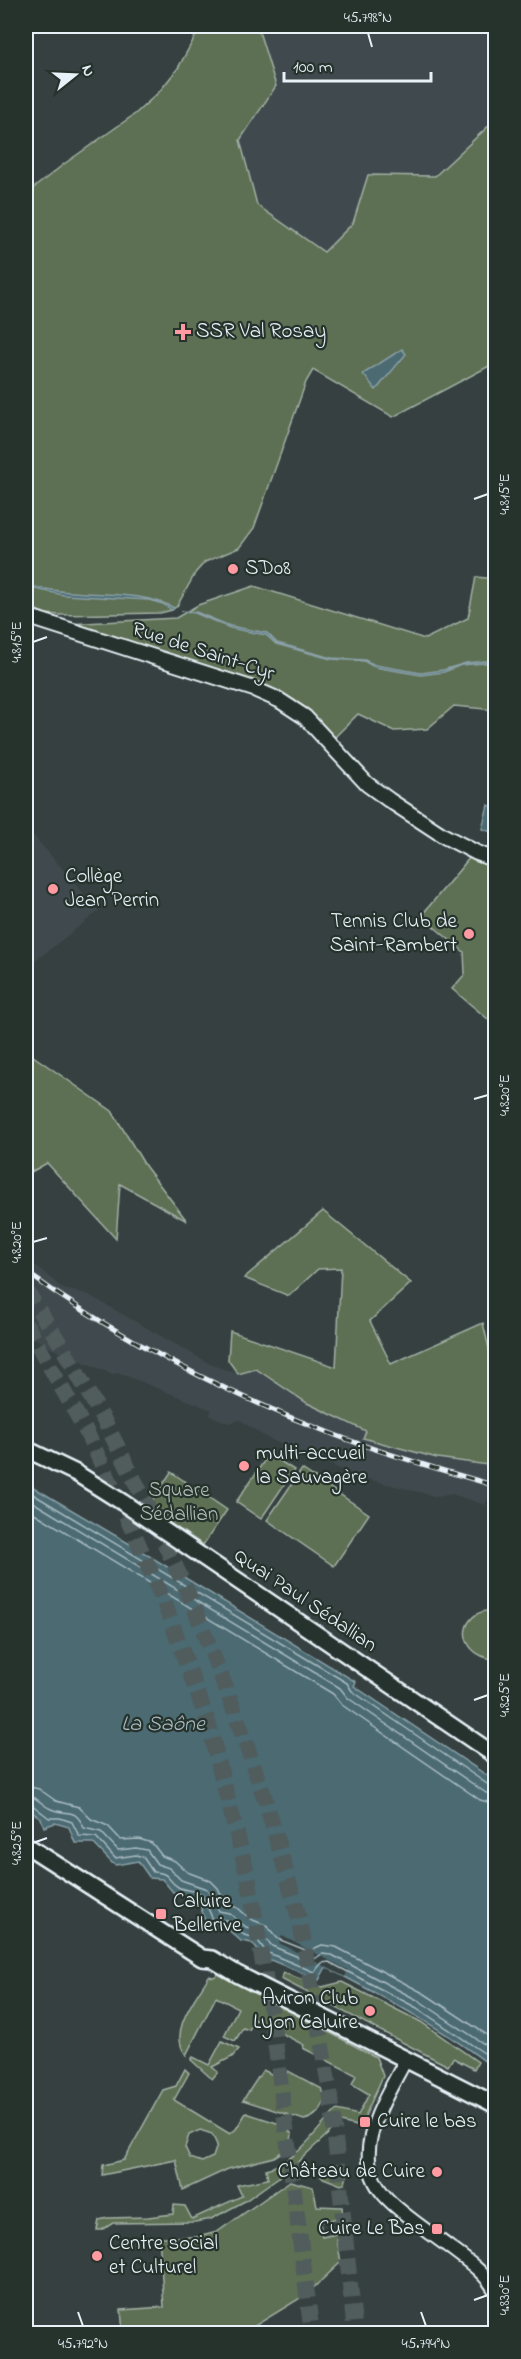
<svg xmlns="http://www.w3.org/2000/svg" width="521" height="2359" viewBox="0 0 521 2359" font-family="'Indie Flower',sans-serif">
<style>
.built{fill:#41494d}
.green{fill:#5d7053;stroke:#a2b0a6;stroke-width:1.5;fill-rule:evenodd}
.water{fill:#4b6a72;stroke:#8aa0a8;stroke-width:1.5}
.pier{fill:#364040}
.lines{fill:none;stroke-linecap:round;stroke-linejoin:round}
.shore{stroke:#a9bbc2;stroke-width:1.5}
.trunk-tunnel{stroke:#515b5c;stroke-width:16;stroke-dasharray:16 8;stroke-linecap:butt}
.tertiary-casing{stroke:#e8f1f8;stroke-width:16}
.secondary-casing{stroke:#e8f1f8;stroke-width:18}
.primary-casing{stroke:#e8f1f8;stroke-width:20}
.tertiary{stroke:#26332d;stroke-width:12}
.secondary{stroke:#26332d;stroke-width:14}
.primary{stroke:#26332d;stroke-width:15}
.rail-casing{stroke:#e8f1f8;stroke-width:5}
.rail{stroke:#26332d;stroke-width:3;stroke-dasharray:9;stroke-linecap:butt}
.ticks{fill:none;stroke:#e8f1f8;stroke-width:2}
.poi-dot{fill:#ff9aa2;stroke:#26332d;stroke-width:2}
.labels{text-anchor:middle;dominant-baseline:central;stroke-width:4.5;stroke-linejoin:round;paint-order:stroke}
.poi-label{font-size:21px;fill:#e8f1f8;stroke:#26332d;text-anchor:start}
.street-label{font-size:21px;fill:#e8f1f8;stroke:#26332d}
.park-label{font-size:21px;fill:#b0bdb6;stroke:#26332d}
.water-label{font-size:22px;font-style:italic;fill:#a9bbc2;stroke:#26332d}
.neatline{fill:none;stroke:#e8f1f8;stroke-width:2}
.ticks-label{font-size:15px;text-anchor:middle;fill:#e8f1f8}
</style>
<rect width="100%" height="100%" fill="#364040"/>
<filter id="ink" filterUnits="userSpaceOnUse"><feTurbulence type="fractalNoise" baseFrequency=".0167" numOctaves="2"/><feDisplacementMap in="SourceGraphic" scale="12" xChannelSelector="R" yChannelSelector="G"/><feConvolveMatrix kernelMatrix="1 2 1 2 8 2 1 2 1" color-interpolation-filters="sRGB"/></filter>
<g filter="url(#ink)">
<!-- built -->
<g class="built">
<polygon points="201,26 495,26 495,181 313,369 306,382 254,528 239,548 205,562 196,572 177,606 172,610 160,613 46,614 26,606 26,194 64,164 135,114 159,92 178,68"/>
<polygon points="26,827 99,911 26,968"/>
<polygon points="26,1257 63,1289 87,1294 212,1365 238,1374 256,1369 307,1403 366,1431 364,1437 437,1458 495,1466 495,1500 489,1498 485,1505 452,1494 438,1497 356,1476 267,1438 240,1420 228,1423 209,1415 212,1410 119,1373 112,1374 46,1346 26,1332"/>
</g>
<!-- green -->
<g class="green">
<polygon points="201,26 253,26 258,28 276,86 240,140 257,205 324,252 353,223 368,175 435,176 495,120 495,363 393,417 313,370 306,382 254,528 239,548 205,562 196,572 177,606 172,610 160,613 59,615 46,614 26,606 26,194 64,164 135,114 159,92 178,68"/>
<polygon points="476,577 495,579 495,710 454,706 427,729 394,731 358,714 334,738 310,712 270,687 67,624 176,618 198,605 254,586 425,639 468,618"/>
<polygon points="471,856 495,866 495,1025 452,989 465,974 464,952 421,916"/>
<polygon points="26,1051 112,1111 146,1167 187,1221 120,1184 116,1239 47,1163 26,1175"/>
<polygon points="323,1211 411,1283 370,1321 391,1364 483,1323 495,1374 495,1466 437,1458 363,1438 366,1431 307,1403 256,1369 238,1374 228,1360 230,1331 336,1367 341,1268 318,1269 289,1296 244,1278"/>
<polygon points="269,1454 294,1470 261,1519 236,1502"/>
<polygon points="302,1469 369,1514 334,1566 267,1520"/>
<polygon points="171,1472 227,1510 203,1545 147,1508"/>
<path d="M491,1610L495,1611V1659C468,1658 454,1629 477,1614C481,1611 487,1611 491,1610Z"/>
<polygon points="284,1973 322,1987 342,1982 421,2022 478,2062 474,2069 453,2058 448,2066 281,1979"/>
<path d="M218,1974L376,2057L383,2076L360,2127L341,2122L290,2169L245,2201L211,2219L195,2222L113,2223L102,2230H97L99,2220L107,2218L148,2217L173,2214L174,2205L185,2206L192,2219L242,2196L237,2185L268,2179L266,2169C300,2161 313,2131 337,2110L358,2115L369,2094L352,2084L356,2075L303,2048L304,2045L254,2019L249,2030L243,2028L235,2041L224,2036L238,2008L216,1997L186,2055C167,2031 197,1997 209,1976L214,1977Z"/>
<polygon points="222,2041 239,2049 232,2057 212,2067 218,2072 212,2079 191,2060 193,2057 209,2065"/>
<path d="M185,2069L189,2073L174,2100L230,2134L236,2129L246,2113L283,2125L292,2134L290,2147L274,2157L228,2169L183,2190L176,2160L102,2175L103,2165L124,2160L163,2090L176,2086ZM200,2130L212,2134L217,2145L213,2157L202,2162L190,2158L185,2147L189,2135Z"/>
<path d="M263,2070L283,2080L288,2071L322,2089L325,2097C324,2108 315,2118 304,2120L243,2100Z"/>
<polygon points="331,2170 347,2176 345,2183 341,2185 321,2177 322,2173"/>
<polygon points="290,2181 313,2187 317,2206 342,2207 343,2217 320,2222 322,2237 341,2233 342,2239 337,2240 341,2262 307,2294 243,2333 123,2333 121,2310 164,2307 159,2237 198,2237 217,2232"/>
</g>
<!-- water -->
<g class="water">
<polygon points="402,349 406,354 376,390 363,374"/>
<path d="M35,587C78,598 138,588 174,608L172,610L163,604L149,600L64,595L35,589Z"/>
<polygon points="181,611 196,612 230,626 267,633 277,643 332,658 365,660 375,665 421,673 443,670 466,663 494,660 495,662 461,665 444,672 421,675 374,667 364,661 331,659 276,644 266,635 230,628 195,613"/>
<polygon points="488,805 495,807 492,832 482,829"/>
<path d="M26,1483L128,1543L356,1682L354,1686L495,1781V2069C443,2028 385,1998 326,1967L319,1980L263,1957L252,1943L241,1941L223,1925L210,1930C203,1923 203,1908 197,1899L173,1892L162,1879L150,1878L138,1861L116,1865L112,1863L93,1843H75L69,1827L55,1823L44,1827L41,1818L26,1808Z"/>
</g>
<!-- pier -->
<polygon class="pier" points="282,1936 348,1970 345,1977 279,1943"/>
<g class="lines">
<!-- shore -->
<g class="shore">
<polyline points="26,1490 347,1683 352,1691 490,1786 496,1787"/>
<polyline points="26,1498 340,1688 348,1698 486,1793 496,1795"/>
<polyline points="26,1508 333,1694 342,1705 480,1800 496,1804"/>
<polyline points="26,1786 39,1789 56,1801 79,1807 91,1819 108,1826 121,1840 139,1839 152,1843 162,1856 175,1861 187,1872 211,1881 218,1888 225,1903 238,1908 250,1919 266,1925 278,1939 308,1951 322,1945 336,1947 425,1994 496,2041"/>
<path d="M26,1795C37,1796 41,1805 51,1809C66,1816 75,1806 84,1828L101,1832L118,1850L136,1848L147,1850L157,1864L169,1868L181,1880L207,1889L219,1911L229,1913L246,1927L259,1931L272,1946L310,1962L322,1954L332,1955L421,2002L496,2052"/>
<path d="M26,1802L31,1804L49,1818H60L72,1822L79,1836L96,1837L115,1858L136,1855L143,1857L153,1872C172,1873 166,1880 178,1887C185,1891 194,1890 202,1894L213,1920H226L244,1935L256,1938L266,1952L314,1972L322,1963L329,1962L417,2008L496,2061"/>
</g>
<!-- trunk-tunnel -->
<g class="trunk-tunnel">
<polyline points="26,1290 61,1345 105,1422 146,1503 193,1604 233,1707 266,1802 300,1921 331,2098 355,2334"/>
<polyline points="26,1324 86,1431 124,1511 164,1602 207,1719 248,1877 272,2017 312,2334"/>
</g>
<defs>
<path id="tertiary" d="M406,2059C386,2099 347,2153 384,2195C398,2212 431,2233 449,2247C466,2260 485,2272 496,2292"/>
<polyline id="secondary" points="26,616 254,689 279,700 305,717 367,784 389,800 444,836 477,853 496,860"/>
<g id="primary">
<polyline points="26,1449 76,1473 122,1502 496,1756"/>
<polyline points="26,1845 202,1958 212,1959 237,1974 496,2105"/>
</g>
</defs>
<!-- tertiary casing -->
<use href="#tertiary" class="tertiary-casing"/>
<!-- secondary casing -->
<use href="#secondary" class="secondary-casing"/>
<!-- primary casing -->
<use href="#primary" class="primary-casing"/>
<!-- tertiary -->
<use href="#tertiary" class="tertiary"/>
<!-- secondary -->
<use href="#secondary" class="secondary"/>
<!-- primary -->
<use href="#primary" class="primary"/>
<defs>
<path id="rail" d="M26,1272C120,1339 227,1394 335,1435C387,1455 442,1470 496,1486"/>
</defs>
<!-- rail casing -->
<use href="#rail" class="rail-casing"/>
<!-- rail -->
<use href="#rail" class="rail"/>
</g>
</g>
<!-- ticks -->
<path class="ticks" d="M368,33L372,47M474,499L488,494M33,642L47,637M474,1099L488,1095M33,1242L47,1238M474,1700L488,1695M33,1843L47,1838M474,2300L488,2295M78,2312L83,2326M421,2312L426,2326"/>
<!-- markers -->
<g class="poi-dot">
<path d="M180 323h6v6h6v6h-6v6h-6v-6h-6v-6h6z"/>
<circle cx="233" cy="569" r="6"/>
<circle cx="53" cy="889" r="6"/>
<circle cx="469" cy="934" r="6"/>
<circle cx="244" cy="1466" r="6"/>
<rect x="155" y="1908" width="12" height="12" rx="3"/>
<circle cx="370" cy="2011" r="6"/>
<rect x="359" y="2116" width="12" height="12" rx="3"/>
<circle cx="437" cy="2172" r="6"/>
<rect x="431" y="2223" width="12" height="12" rx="3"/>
<circle cx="97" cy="2256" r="6"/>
</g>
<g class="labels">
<!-- poi labels -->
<g class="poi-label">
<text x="196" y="332">SSR Val Rosay</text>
<text x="245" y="569">SD08</text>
<text x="65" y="877">Collège<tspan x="65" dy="24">Jean Perrin</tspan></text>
<text x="457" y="922" text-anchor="end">Tennis Club de<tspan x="457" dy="24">Saint-Rambert</tspan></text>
<text x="256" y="1454">multi-accueil<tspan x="256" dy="24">la Sauvagère</tspan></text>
<text x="173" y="1902">Caluire<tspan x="173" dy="24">Bellerive</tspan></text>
<text x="358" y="1999" text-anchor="end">Aviron Club<tspan x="358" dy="24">Lyon Caluire</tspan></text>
<text x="377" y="2122">Cuire le bas</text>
<text x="425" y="2172" text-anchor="end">Château de Cuire</text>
<text x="425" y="2229" text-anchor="end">Cuire Le Bas</text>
<text x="109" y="2244">Centre social<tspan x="109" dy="24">et Culturel</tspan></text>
</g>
<!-- street labels -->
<g class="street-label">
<text transform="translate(203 652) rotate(18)">Rue de Saint-Cyr</text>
<text transform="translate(305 1601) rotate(34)">Quai Paul Sédallian</text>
</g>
<!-- park labels -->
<g class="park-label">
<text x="179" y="1491">Square<tspan x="179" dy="24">Sédallian</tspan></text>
</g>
<!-- water labels -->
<g class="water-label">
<text x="163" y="1725">La Saône</text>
</g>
</g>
<!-- margin -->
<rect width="521" height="2359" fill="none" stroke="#26332d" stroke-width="66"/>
<!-- north arrow -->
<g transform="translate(75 75) rotate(72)" stroke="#26332d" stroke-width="4.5" paint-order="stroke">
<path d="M0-4.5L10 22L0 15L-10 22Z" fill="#e8f1f8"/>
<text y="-9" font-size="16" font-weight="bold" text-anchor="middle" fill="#e8f1f8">N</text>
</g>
<!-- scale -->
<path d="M284 72v9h147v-9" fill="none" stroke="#e8f1f8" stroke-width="3"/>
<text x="293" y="72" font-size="18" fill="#e8f1f8" stroke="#26332d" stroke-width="4.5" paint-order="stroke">100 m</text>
<rect x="33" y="33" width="455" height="2293" class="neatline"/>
<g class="ticks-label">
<text x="368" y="22">45.798°N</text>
<text transform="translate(504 494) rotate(-90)" y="5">4.815°E</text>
<text transform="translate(16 642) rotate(-90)" y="5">4.815°E</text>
<text transform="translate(504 1095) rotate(-90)" y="5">4.820°E</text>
<text transform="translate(16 1242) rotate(-90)" y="5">4.820°E</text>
<text transform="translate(504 1695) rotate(-90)" y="5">4.825°E</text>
<text transform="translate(16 1843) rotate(-90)" y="5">4.825°E</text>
<text transform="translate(504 2295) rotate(-90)" y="5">4.830°E</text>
<text x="83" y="2348">45.792°N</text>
<text x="426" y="2348">45.794°N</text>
</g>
</svg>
